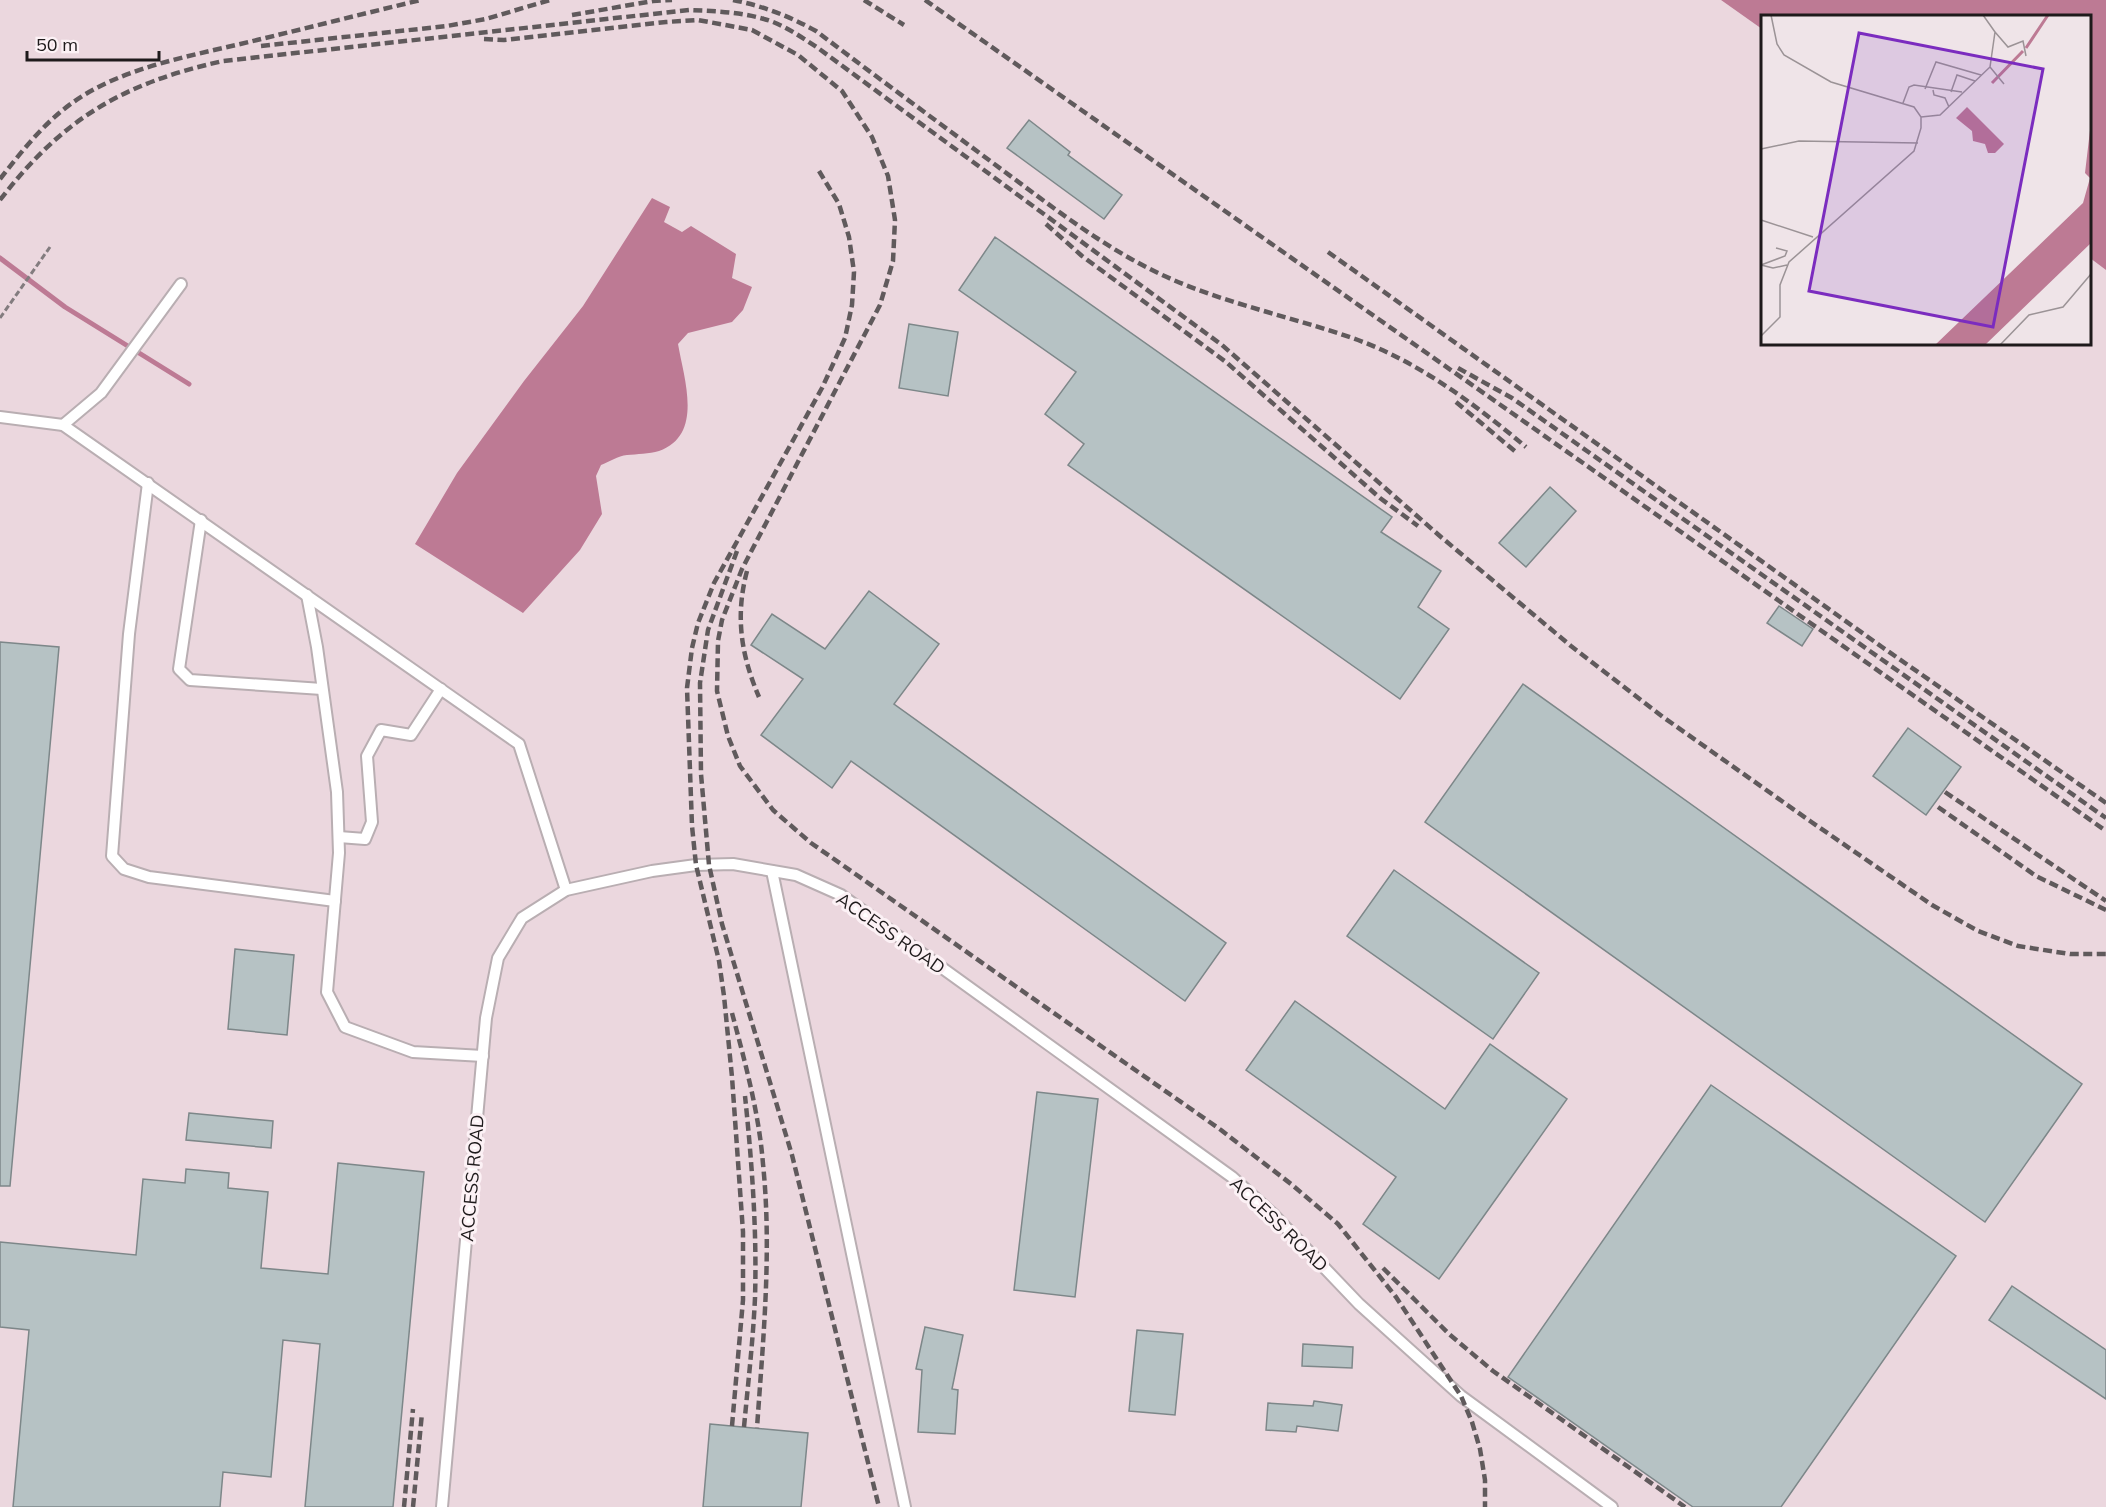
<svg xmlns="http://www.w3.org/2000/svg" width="2106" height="1507" viewBox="0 0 2106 1507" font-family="Mulish,sans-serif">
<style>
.built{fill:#ebd7de}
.water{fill:#bd7a94}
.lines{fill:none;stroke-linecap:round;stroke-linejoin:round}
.stream{stroke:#bd7a94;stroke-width:5}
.building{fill:#b6c2c4;stroke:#7d8789;stroke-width:1.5}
.service-casing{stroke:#b9aeb2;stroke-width:14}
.path{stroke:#837c7f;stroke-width:3;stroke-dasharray:6 3;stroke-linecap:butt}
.service{stroke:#fff;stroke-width:10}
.rail{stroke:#605a5c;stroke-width:4.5;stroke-dasharray:9 4.5;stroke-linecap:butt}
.labels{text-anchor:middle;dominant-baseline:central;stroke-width:6;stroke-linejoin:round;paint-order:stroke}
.street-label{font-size:18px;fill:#1e1a1b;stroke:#fcf1f5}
.inset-river{fill:none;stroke:#bd7a94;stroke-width:3}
.inset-road{fill:none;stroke:#9b9396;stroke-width:1.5}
.view{fill:#7b2cbf;fill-opacity:0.15;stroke:#7b2cbf;stroke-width:3}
.inset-edge{fill:none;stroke:#1e1a1b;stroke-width:3}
</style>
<rect width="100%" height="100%" fill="#efe4e8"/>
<!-- built -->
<polygon class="built" points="0,0 1721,0 1762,29 1762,344 2090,344 2090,258 2106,270 2106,1507 0,1507"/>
<!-- water -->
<g class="water">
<polygon points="1721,0 2106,0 2106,270 2090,258 2090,16 1762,16 1762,29"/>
<path d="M652,198L670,207L664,222L682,232L691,226L736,254L732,278L752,287L743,310L732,322L688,333L678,344C684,379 704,435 659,451C649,454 637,454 627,455C618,456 609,462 601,465L596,476L602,514L580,550L523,613L415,544L457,473L524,381L583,306Z"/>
</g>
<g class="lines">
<!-- stream -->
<polyline class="stream" points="0,258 65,307 189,384"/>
</g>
<!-- building -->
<g class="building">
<polygon points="1029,120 1070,152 1068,155 1122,195 1104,219 1007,148"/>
<polygon points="995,237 1392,517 1381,532 1441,571 1418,607 1449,629 1400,699 1068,465 1084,444 1045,414 1076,372 959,290"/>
<polygon points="909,324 958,332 948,396 899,388"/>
<polygon points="1550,487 1576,511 1526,567 1499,543"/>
<polygon points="869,591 939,644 894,704 1226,943 1185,1001 851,761 832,788 761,735 803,679 751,645 772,614 825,649"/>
<polygon points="1779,606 1813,629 1802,646 1767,623"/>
<polygon points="0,642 59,647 10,1186 0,1186"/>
<polygon points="1523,684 2082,1084 1985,1222 1425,822"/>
<polygon points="1908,728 1961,767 1926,815 1873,776"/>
<polygon points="1394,870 1539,973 1493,1039 1347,936"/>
<polygon points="235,949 294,955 287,1035 228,1029"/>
<polygon points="1295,1001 1445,1109 1490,1044 1567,1099 1439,1279 1363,1224 1396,1177 1246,1070"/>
<polygon points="1711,1085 1956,1256 1781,1507 1693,1507 1508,1377"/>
<polygon points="1037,1092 1098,1099 1075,1297 1014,1290"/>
<polygon points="189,1113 273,1121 271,1148 186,1140"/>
<polygon points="338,1163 424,1172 393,1507 305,1507 320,1344 283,1340 271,1477 223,1472 220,1507 13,1507 29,1330 0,1327 0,1242 136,1255 143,1179 185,1183 186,1169 229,1173 228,1188 268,1192 261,1268 328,1274"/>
<polygon points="2012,1286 2106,1350 2106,1399 1989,1320"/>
<polygon points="925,1327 963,1335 952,1389 958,1390 955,1434 918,1432 922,1370 916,1369"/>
<polygon points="1137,1330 1183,1334 1175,1415 1129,1411"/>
<polygon points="1303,1344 1353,1347 1352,1368 1302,1366"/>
<polygon points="1314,1401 1342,1405 1338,1431 1297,1426 1296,1432 1266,1430 1268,1403 1313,1406"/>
<polygon points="710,1424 808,1433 801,1507 703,1507"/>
</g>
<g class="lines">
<defs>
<g id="service">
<polyline points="0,417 63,425 519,744 566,890"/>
<polyline points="63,425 101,393 181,284"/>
<polyline points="148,483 129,634 112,856 124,869 149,877 335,901"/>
<polyline points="201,520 179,669 190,680 322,689"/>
<polyline points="307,595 317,647 337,792 339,853 327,992 345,1027 413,1052 483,1056"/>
<polyline points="339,837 365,839 372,822 367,756 381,730 411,735 441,689"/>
<polyline points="772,871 905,1507"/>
<polyline points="442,1507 486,1018 498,958 522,918 566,890 652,871 696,865 733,864 796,875 841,895 1232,1177 1274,1215 1359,1304 1461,1396 1612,1507"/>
</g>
</defs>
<!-- service casing -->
<use href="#service" class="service-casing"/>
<!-- path -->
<polyline class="path" points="0,318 50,247"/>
<!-- service -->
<use href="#service" class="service"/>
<!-- rail -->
<g class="rail">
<path d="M733,0C763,6 789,16 816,31C878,78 942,125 1005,172C1051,206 1097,242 1148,268C1214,302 1288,315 1358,340C1420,363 1476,405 1526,447"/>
<polyline points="864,0 904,25"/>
<polyline points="925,0 2106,831"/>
<polyline points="572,15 653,1 672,0"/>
<polyline points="484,39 504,40 666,22 698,20 752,30 798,55 842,91 872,137 888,176 895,220 893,261 880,305 742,569 722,620 718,641 717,691 728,736 740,766 773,810 811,843 1221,1130 1291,1184 1338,1224 1396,1297 1461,1396 1472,1422 1480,1449 1485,1480 1485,1507"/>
<polyline points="261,46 447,26 486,19 550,0"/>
<path d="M0,179C22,151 43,124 72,103C123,66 197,55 257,40C311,27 366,13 421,0"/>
<path d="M0,200C63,118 124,83 223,61L689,10C714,11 740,12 764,19C783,24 801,37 818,48L1222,345L1441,537L1571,646L1663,717L1810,821L1932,905L1978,931L2018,946L2070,954H2106"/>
<polyline points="1046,224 1082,256 1226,362 1380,498 1418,526"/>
<polyline points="1328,252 1882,647 2106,803"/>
<polyline points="1458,368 1512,398 2106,818"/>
<polyline points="1456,402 1517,453"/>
<polyline points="737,551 708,630 700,683 701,774 709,865 722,924 792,1155 879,1507"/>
<path d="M747,571C735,616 741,655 759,697"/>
<polyline points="1945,792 2106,901"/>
<polyline points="1938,807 2036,876 2106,910"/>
<path d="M732,1013C745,1062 759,1113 763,1164C772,1252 763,1340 757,1428"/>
<polyline points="1383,1268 1449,1334 1493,1371 1685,1507"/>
<polyline points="732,1426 743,1300 743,1232 732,1077 724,996 719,961 696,865 692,826 687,688 692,648 698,623 714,583 822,388 845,338 852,305 854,272 849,237 839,204 819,171"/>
<path d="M744,1427C748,1384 753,1341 755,1298C757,1231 752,1163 745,1096"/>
<polyline points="404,1507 413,1409"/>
<polyline points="413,1507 422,1413"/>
</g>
</g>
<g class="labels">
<!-- street labels -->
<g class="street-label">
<text transform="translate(891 933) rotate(35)">ACCESS ROAD</text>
<text transform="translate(472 1178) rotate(-85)">ACCESS ROAD</text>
<text transform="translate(1279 1224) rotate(44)">ACCESS ROAD</text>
</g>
</g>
<!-- overview -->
<g transform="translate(1761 15)">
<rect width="330" height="330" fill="#efe4e8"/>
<path d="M206,92L243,129L234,138H227L224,129L212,126L211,116L195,103ZM330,107V228L224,330H174L322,188L329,163L324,158Z" fill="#bd7a94"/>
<path class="inset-river" d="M265,33L287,0M231,68L262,36"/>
<path class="inset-road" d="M234,17L247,32L262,26L265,41M229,52L243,69M164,74L175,47L220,60M172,75L173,80L184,83L188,92M190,77L196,60L214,66M142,88L148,72L153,70L201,77M160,102L179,100L229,52L234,17L222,0M0,134L38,126L157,128M0,205L52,222M0,250L24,241L26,236L15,233M0,250L12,253L26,250M0,321L19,302V270L28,247L153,136L160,113V102L153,92L70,67L23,40L16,29L10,0M239,330L268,300L302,292L330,259"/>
<path class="view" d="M98,18L282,54L232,312L48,276Z"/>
<rect width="330" height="330" class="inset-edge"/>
</g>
<!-- scale -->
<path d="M27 51v9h132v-9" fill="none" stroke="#1e1a1b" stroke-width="3"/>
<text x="36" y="51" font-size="18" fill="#1e1a1b" stroke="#fcf1f5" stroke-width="4.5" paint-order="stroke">50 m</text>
</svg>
